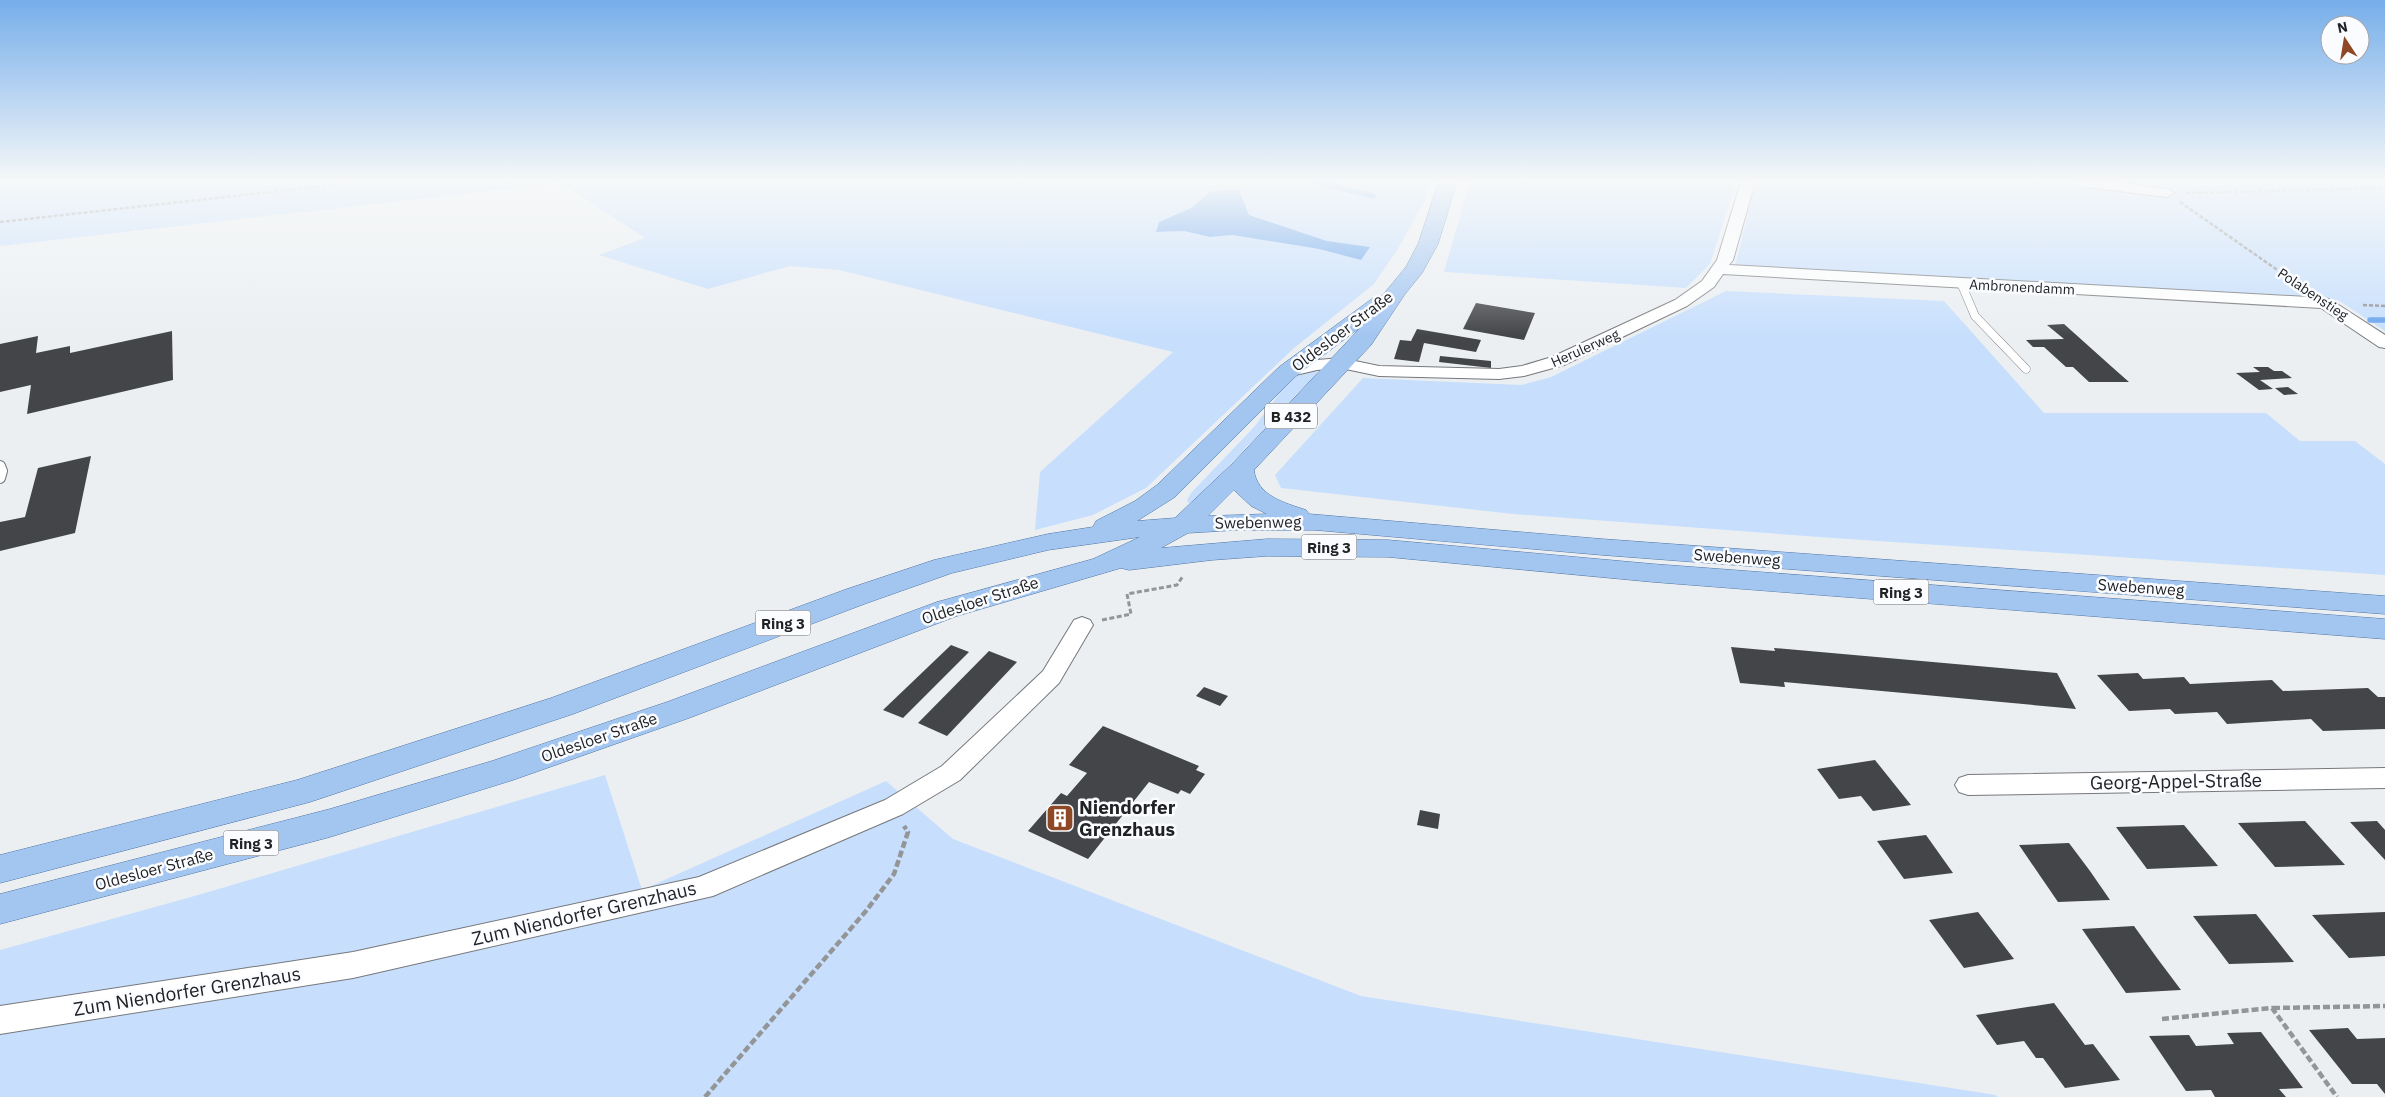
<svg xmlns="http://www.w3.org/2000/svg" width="2385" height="1097" viewBox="0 0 2385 1097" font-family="'IBM Plex Sans',sans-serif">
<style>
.green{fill:#c7dffd;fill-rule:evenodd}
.water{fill:#6ba5ed}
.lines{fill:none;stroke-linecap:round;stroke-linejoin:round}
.stream{stroke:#6ba5ed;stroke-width:5.5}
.building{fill:#434548}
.lane-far1-casing{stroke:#76787c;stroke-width:9}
.lane-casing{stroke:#76787c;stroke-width:12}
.street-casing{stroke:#76787c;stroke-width:2}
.primary-casing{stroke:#4e74a3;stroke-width:1}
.path-far2{stroke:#939597;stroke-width:2.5;stroke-dasharray:4 2;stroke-linecap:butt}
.path-far1{stroke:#939597;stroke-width:3;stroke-dasharray:5 2.5;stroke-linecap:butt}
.path{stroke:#939597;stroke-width:4.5;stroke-dasharray:7 3;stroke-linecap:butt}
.lane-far1{stroke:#fff;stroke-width:8}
.lane{stroke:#fff;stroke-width:10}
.street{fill:#fff;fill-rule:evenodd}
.primary{fill:#a3c6f1;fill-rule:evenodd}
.labels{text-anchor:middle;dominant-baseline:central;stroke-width:5;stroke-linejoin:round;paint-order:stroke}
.far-street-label{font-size:14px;fill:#212223;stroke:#fafcff}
.shield{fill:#fafcff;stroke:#626365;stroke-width:1}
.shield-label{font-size:15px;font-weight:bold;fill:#212223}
.street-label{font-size:16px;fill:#212223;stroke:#fafcff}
.near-street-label{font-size:19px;fill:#212223;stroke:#fafcff}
.near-poi-label{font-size:19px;font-weight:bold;fill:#212223;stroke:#fafcff;text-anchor:start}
</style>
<rect width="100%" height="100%" fill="#eceff2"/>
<!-- green -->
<g class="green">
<path d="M0,182H1430L1425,200L1397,250L1374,284L1294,348L1146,488L1093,515L1035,530L1040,472L1173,352L839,270L790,266L708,289L599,255L645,238L561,183L0,246ZM1191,208L1248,215L1327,241L1369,247L1361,260L1319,249L1231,235L1210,237L1184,231L1156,232L1159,222Z"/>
<polygon points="1470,182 1736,182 1710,264 1686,288 1444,272"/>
<polygon points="1756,182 2385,182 2385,331 2338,300 1735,266"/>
<polygon points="1726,291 1944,301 2044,413 2266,413 2300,441 2355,441 2385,464 2385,575 1833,538 1513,514 1281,488 1275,475 1363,378 1521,385 1551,377"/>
<polygon points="1315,370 1317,373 1204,492 1192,502 1188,503 1187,500 1191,493 1255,426 1282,390 1295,377"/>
<polygon points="605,775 642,890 886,781 953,839 1361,996 1996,1095 1997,1097 0,1097 0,950 198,895"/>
</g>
<!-- water -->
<polygon class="water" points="1239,190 1249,215 1327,241 1370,247 1361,260 1319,249 1232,235 1210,237 1184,231 1156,232 1159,222 1191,208 1211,191"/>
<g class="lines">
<!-- stream -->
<g class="stream">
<polyline points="1316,182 1373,196"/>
<polyline points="2370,320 2385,320"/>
</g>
</g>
<!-- building -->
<g class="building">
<polygon points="1476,303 1535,313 1524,340 1463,329"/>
<polygon points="2064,324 2112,367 2129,382 2089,382 2073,367 2066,367 2044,347 2033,347 2026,340 2064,339 2047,325"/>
<polygon points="1417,329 1481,340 1476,352 1424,343 1419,362 1394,359 1400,340 1411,341"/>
<polygon points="172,331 173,380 27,414 31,385 0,392 0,344 38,336 36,353 70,346 70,353"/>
<polygon points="1440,356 1491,361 1491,368 1439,362"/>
<polygon points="2253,367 2268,367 2274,371 2282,371 2292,378 2260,380 2273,389 2259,390 2236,373 2260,372"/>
<polygon points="2288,387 2298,394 2284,395 2275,388"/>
<polygon points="91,456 75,533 0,551 0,522 25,517 38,468"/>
<polygon points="951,645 969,652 903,718 883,710"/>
<polygon points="1731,647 1775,651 1774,648 2057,673 2076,709 1784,682 1785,687 1740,683"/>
<polygon points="989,651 1017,662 947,736 918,723"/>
<polygon points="2138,673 2143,679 2184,677 2190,684 2272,680 2283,691 2368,688 2378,697 2385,697 2385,729 2323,731 2311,719 2227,724 2217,712 2175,714 2170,709 2129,711 2097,675"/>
<polygon points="1204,687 1228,696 1220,706 1196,696"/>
<polygon points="1103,726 1199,766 1196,770 1205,774 1190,794 1181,790 1178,794 1149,782 1088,859 1028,831 1061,793 1067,796 1087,773 1069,765"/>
<polygon points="1875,760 1911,805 1873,811 1861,796 1839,799 1817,769"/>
<polygon points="1420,810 1440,814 1438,829 1417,825"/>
<polygon points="2305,821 2345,865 2275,867 2238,823"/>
<polygon points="2377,821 2385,830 2385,860 2350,822"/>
<polygon points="2184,825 2218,866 2147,869 2116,827"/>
<polygon points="1926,835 1953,873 1904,879 1877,841"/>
<polygon points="2069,843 2090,871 2110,900 2058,902 2019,845"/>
<polygon points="1978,912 2014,959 1964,968 1929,920"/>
<polygon points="2385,912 2385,956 2349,958 2312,915"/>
<polygon points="2256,914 2294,962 2229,964 2193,916"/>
<polygon points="2134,926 2157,958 2181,990 2126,993 2082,929"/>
<polygon points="2054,1003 2085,1045 2093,1044 2120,1080 2065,1088 2043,1058 2036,1058 2024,1041 1997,1045 1976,1015"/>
<polygon points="2348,1028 2357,1039 2385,1038 2385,1094 2377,1084 2352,1084 2309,1030"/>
<polygon points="2261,1032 2303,1088 2279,1089 2286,1097 2215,1097 2211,1090 2186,1091 2149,1036 2189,1035 2196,1046 2214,1045 2234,1044 2227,1033"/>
</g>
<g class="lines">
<defs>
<polyline id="lane-far1" points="1961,283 1975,316 2026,369"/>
<polyline id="lane" points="0,466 2,471 0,478"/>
<g id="street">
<polygon points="1741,182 1755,182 1733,260 1729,265 2325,298 2331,300 2385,335 2385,348 2379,347 2321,308 1723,274 1714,287 1687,306 1564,365 1524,376 1499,379 1379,376 1341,368 1317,370 1287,377 1281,376 1278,372 1281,368 1317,360 1341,358 1379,366 1499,369 1522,366 1552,357 1675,300 1702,281 1717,260"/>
<polygon points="2072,182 2113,182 2167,189 2174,193 2167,197 2079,186"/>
<polygon points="1082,617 1090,620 1093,625 1059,683 960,780 903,814 713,896 353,978 0,1034 0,1006 353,952 699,877 885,800 942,766 1043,671 1074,620"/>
<polygon points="2385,768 2385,788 1968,795 1959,792 1955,785 1959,778 1968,775"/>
</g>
<path id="primary" d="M1439,182H1457L1438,244L1422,273L1405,294L1371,345L1254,470C1257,496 1285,503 1306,510L1309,514L1602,539L2385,596V614L1602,555L1315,530H1237L1188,533L1161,548L1267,539L1388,540L1653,564L2385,619V639L1653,582L1388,557L1267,556L1212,560L1129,570L1121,568L957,616L689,718L513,780L330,837L0,924V894L330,809L492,761L667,702L937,602L1093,559L1140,537L1048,550L952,573L867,603L573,714L310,802L0,883V855L297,780L551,698L847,589L934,560L1048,534L1093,527L1096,521L1135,501L1157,485L1279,367L1373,298L1382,296L1406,267L1418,244ZM1362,326L1232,464L1175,518L1137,521L1175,497L1295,377ZM1234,490L1251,506L1267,514L1208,516Z"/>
</defs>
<!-- lane-far1 casing -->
<use href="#lane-far1" class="lane-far1-casing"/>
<!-- lane casing -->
<use href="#lane" class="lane-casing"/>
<!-- street casing -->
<use href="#street" class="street-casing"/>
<!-- primary casing -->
<use href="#primary" class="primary-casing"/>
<!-- path-far2 -->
<g class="path-far2">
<polyline points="2186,193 2385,188"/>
<polyline points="2180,202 2296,283"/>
<polyline points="0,222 360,182"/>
<polyline points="2363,305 2385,306"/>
</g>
<!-- path-far1 -->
<polyline class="path-far1" points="1102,620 1131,614 1127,594 1177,585 1183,576"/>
<!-- path -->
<g class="path">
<polyline points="2273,1008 2385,1006"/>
<polyline points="2162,1019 2272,1008 2337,1097"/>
<polyline points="705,1097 866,911 894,874 908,832 904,826"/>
</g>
<!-- lane-far1 -->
<use href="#lane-far1" class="lane-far1"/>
<!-- lane -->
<use href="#lane" class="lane"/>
<!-- street -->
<use href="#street" class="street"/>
<!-- primary -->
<use href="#primary" class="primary"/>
</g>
<!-- sky -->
<linearGradient id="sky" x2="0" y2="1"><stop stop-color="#76aeea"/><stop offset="0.54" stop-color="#f6f8f9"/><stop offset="1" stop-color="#f6f8f9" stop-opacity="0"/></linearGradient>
<rect width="2385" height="336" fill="url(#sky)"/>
<!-- icons -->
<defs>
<symbol id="building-square" viewBox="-11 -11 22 22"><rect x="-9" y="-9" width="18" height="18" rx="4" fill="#8f4826" stroke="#fafcff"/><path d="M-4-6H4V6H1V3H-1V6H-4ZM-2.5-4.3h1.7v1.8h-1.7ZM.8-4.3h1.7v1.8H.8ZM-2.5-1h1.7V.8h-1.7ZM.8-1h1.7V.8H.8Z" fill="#fff"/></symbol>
</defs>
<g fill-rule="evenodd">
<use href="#building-square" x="1044" y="802" width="32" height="32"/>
</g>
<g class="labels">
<!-- far-street labels -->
<g class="far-street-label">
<text transform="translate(2022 287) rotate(3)">Ambronendamm</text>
<text transform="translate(2313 294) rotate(34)">Polabenstieg</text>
<text transform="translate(1585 348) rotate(-24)">Herulerweg</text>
</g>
<!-- shield labels -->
<g class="shield">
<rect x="1265" y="403.5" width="52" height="25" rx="4"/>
<rect x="1301.5" y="534.5" width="55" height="25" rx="4"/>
<rect x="1873.5" y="579.5" width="55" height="25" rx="4"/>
<rect x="755.5" y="610.5" width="55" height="25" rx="4"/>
<rect x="223.5" y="830.5" width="55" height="25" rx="4"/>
</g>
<g class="shield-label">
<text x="1291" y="416">B 432</text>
<text x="1329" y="547">Ring 3</text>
<text x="1901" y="592">Ring 3</text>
<text x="783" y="623">Ring 3</text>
<text x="251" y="843">Ring 3</text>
</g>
<!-- street labels -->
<g class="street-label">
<text transform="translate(1342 331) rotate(-37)">Oldesloer Straße</text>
<text transform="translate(1258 522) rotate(-1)">Swebenweg</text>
<text transform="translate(1737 557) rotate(4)">Swebenweg</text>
<text transform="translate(2141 587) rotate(4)">Swebenweg</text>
<text transform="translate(980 600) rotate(-18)">Oldesloer Straße</text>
<text transform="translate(599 737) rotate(-19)">Oldesloer Straße</text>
<text transform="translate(154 869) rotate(-15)">Oldesloer Straße</text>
</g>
<!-- near-street labels -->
<g class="near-street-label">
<text transform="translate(2176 781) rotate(-1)">Georg-Appel-Straße</text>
<text transform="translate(584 913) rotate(-13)">Zum Niendorfer Grenzhaus</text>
<text transform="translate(187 991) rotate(-9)">Zum Niendorfer Grenzhaus</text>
</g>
<!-- near-poi labels -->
<g class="near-poi-label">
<text x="1079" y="807">Niendorfer<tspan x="1079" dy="22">Grenzhaus</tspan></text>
</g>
</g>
<!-- north arrow -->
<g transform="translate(2345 40) rotate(348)"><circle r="24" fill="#fafcff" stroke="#a3a5a7"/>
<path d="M0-4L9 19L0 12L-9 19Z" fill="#8f4826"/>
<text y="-8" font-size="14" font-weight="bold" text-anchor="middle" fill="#212223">N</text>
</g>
</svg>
